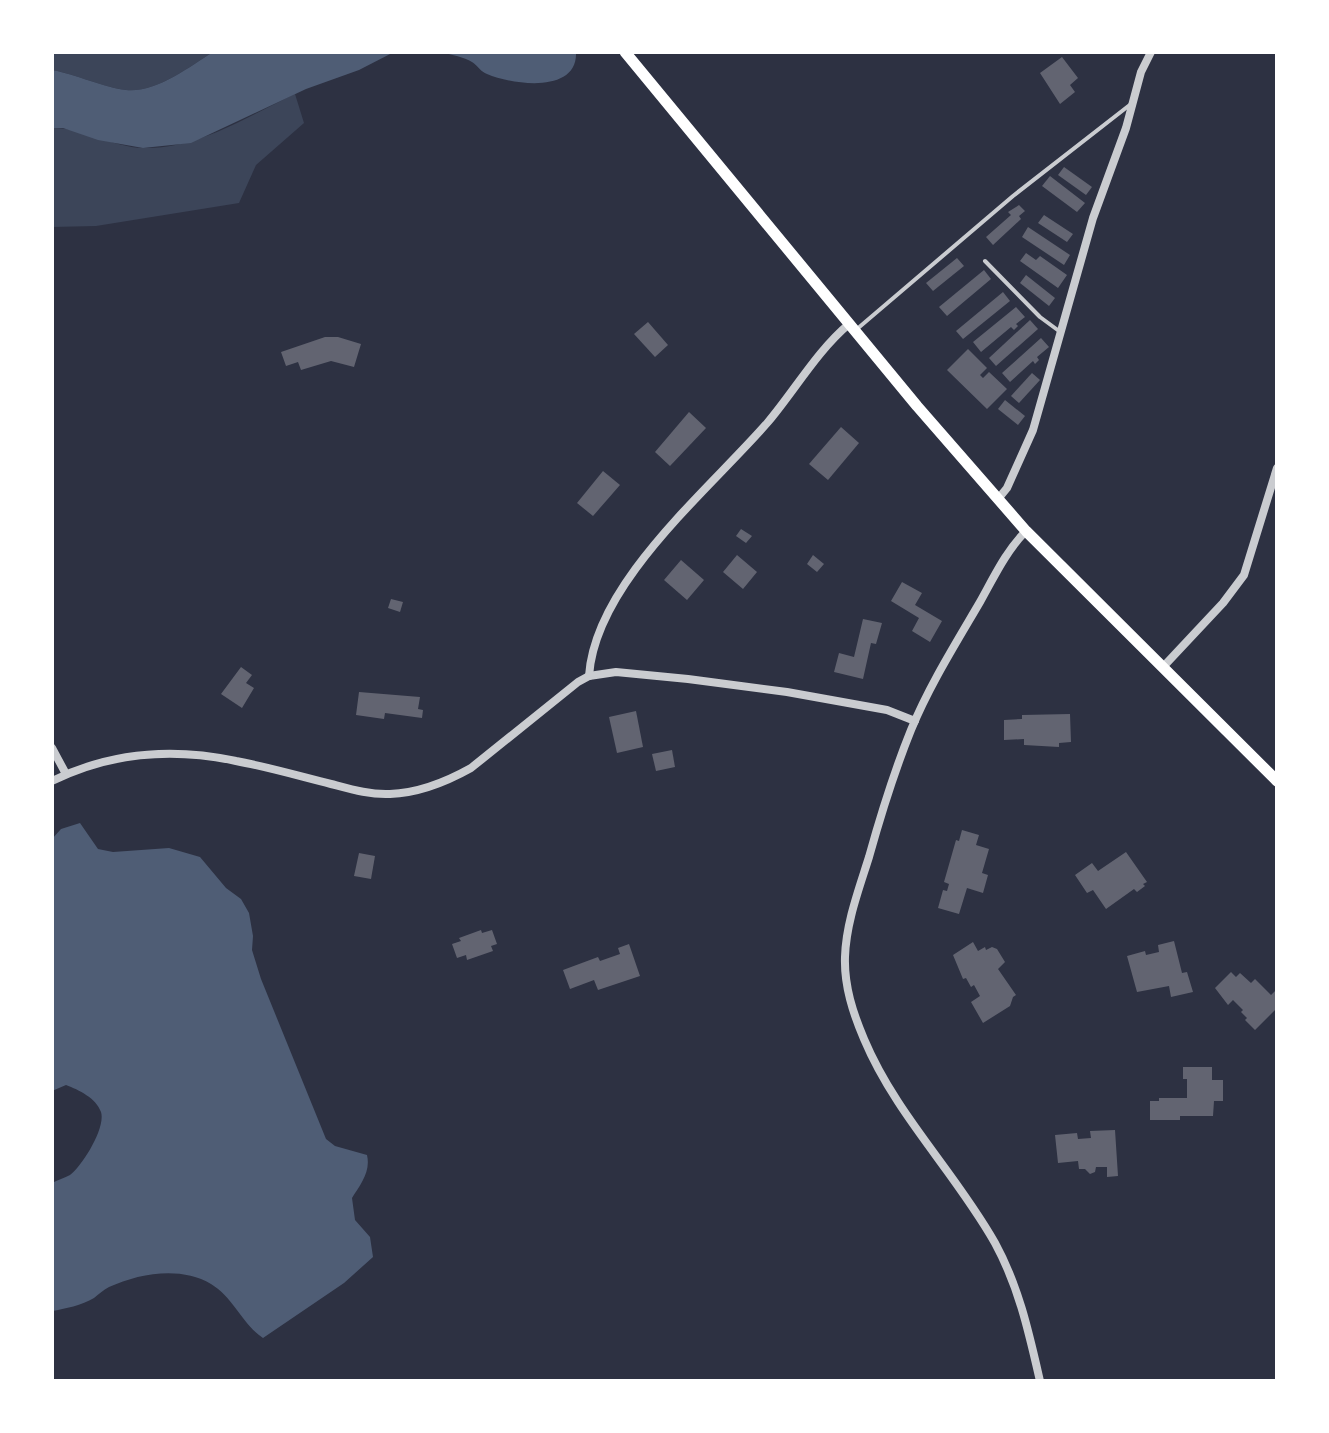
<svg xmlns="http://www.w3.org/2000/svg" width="1329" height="1433" viewBox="0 0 1329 1433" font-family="'Fira Sans',sans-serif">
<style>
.green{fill:#3c4559}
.water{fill:#4f5d75}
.building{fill:#626471}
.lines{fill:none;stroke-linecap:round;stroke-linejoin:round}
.service{stroke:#caccd0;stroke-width:4}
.minor{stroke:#caccd0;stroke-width:8}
.secondary{stroke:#fff;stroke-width:11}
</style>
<rect width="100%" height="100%" fill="#2d3142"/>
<!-- green -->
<g class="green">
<path d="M52,52H213C189,67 156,93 126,90C105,88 75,74 52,70Z"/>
<path d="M295,94L304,123L256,165L239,203L96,226L52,227V128C81,127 112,147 143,148C197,150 248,116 295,94Z"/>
</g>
<!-- water -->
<g class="water">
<path d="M213,52H394L359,70L306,89L191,143L143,148L98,140L63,128H52V70C75,74 105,88 126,90C156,93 189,67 213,52Z"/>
<path d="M442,52H576C578,94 513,85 487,74C481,72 478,66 472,62C464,57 452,55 442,52Z"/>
<path d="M80,823L98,849L113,852L169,848L200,857L226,888L241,899L249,913L253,936L252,950L261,979L326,1139L335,1146L367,1155C371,1172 360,1185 352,1198L355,1220L370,1237L373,1257L344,1283L263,1338C242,1324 234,1298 211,1284C181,1266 140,1273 109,1287C103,1290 99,1294 94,1298C82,1305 65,1309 52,1311V1183C57,1180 65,1178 70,1175C82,1166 106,1128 101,1112C96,1098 79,1090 66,1085L52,1091V839L61,829Z"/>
</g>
<!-- building -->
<g class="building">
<polygon points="1062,57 1078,78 1070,85 1075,92 1060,104 1040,73"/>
<polygon points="1064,167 1092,187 1086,195 1058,175"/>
<polygon points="1050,176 1085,203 1077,212 1042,186"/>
<polygon points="1019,205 1025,211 1019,216 1021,219 993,245 986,237 1011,215 1008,212"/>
<polygon points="1044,215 1073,234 1067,242 1038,223"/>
<polygon points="1028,227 1070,255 1064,265 1022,237"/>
<polygon points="1026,253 1036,260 1040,256 1067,275 1058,288 1020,261"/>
<polygon points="957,258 964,266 933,291 926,283"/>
<polygon points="984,270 991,279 947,316 939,307"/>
<polygon points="1026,275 1055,298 1049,306 1020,283"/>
<polygon points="1003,292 1010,301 963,339 956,331"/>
<polygon points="1016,307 1025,317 1016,324 1018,326 1014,330 1011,327 981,352 973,342"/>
<polygon points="1030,320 1038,329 996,366 989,358"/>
<polygon points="648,322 668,345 655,357 634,334"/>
<polygon points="325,337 338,337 361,344 354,367 331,361 301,370 298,362 286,366 281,352"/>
<polygon points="1041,338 1049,347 1037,357 1039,360 1035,364 1033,361 1010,382 1002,373"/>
<polygon points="968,349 987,368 980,375 983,378 989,372 1007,389 987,409 947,370"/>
<polygon points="1032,373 1040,380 1019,403 1011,396"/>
<polygon points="1005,400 1025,416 1018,425 998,409"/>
<polygon points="689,412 706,428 670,466 655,452"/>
<polygon points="841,427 859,443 828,480 809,464"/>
<polygon points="603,471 620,485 593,516 577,503"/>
<polygon points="741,529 752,536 746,543 736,536"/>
<polygon points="737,555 757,572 743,589 723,572"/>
<polygon points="813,555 824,564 817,572 807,564"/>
<polygon points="681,560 704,580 687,600 664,580"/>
<polygon points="902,582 922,593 915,605 942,621 930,642 912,631 919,618 891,601"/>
<polygon points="391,599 403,602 400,612 388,608"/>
<polygon points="863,619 882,623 876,644 871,643 863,679 834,672 839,653 854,657"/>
<polygon points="241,667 252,675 246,683 254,688 242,708 221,694"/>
<polygon points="359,692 420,697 418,709 423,710 422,718 385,713 384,719 356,715"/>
<polygon points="636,711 643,747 617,753 609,717"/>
<polygon points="1070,714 1071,742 1059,743 1059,747 1024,745 1024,739 1004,740 1004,720 1022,719 1022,715"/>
<polygon points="672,750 675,767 656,771 652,754"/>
<polygon points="962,830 979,835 976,845 989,849 982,873 988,875 983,893 967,888 959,914 938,908 943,890 947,891 949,884 944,882 956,840 959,841"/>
<polygon points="1126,852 1147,882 1143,884 1145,886 1137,892 1134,889 1106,909 1093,890 1087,893 1075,875 1092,863 1098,871"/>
<polygon points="359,853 375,856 371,879 354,876"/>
<polygon points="481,930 482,933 492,930 497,944 491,946 493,951 467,960 466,955 457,958 452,944 461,941 459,938"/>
<polygon points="1174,941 1182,973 1187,972 1193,992 1171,997 1169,986 1137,992 1127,956 1145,951 1146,955 1159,952 1158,945"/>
<polygon points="973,942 978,951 985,947 986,950 992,947 997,949 1005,962 998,969 1016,995 1013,997 1010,1006 983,1023 971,1002 980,996 974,985 971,987 966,978 963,979 953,955"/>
<polygon points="629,944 640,976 598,990 594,980 570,989 563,970 598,957 600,961 620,954 618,948"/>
<polygon points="1231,972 1236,977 1240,973 1251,983 1255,979 1271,995 1277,989 1277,1008 1255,1030 1245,1020 1247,1018 1241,1012 1243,1010 1233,1000 1228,1005 1215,988"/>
<polygon points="1183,1067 1212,1067 1212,1080 1223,1080 1223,1101 1214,1101 1213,1116 1180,1116 1180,1120 1150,1120 1150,1101 1159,1101 1159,1098 1187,1098 1187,1079 1183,1079"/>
<polygon points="1115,1130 1118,1176 1107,1177 1107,1167 1096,1167 1095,1172 1090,1174 1085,1169 1079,1169 1078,1161 1058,1163 1055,1135 1077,1133 1078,1139 1091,1138 1090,1131"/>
</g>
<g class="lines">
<!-- service -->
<g class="service">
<polyline points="985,261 1040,317 1059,331"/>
<polyline points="857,329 1013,196 1131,104"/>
</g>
<!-- minor -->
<g class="minor">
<polyline points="998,499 1007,488 1033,430 1093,218 1126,128 1141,72 1151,52"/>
<path d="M1026,531C1006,551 994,577 980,602C956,643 929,686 911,730C894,772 881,814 869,857C859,889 846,923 845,957C844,986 853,1013 864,1039C896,1115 955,1172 995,1243C1019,1287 1029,1333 1040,1381"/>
<polyline points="1163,667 1223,603 1244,575 1277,468"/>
<path d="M589,676C595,583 709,490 768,422C795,390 817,351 849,324"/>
<polyline points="52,748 66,774"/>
<path d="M52,781C111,752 171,747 236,761C268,767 299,776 331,784C350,789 370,795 390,794C419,793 446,782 471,768L578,682L589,676L616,672L688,679L787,692L887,710L915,721"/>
</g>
<!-- secondary -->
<polyline class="secondary" points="625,52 917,406 1026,531 1277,781"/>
</g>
<!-- border -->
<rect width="1329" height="1433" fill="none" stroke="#ffffff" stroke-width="108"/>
</svg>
